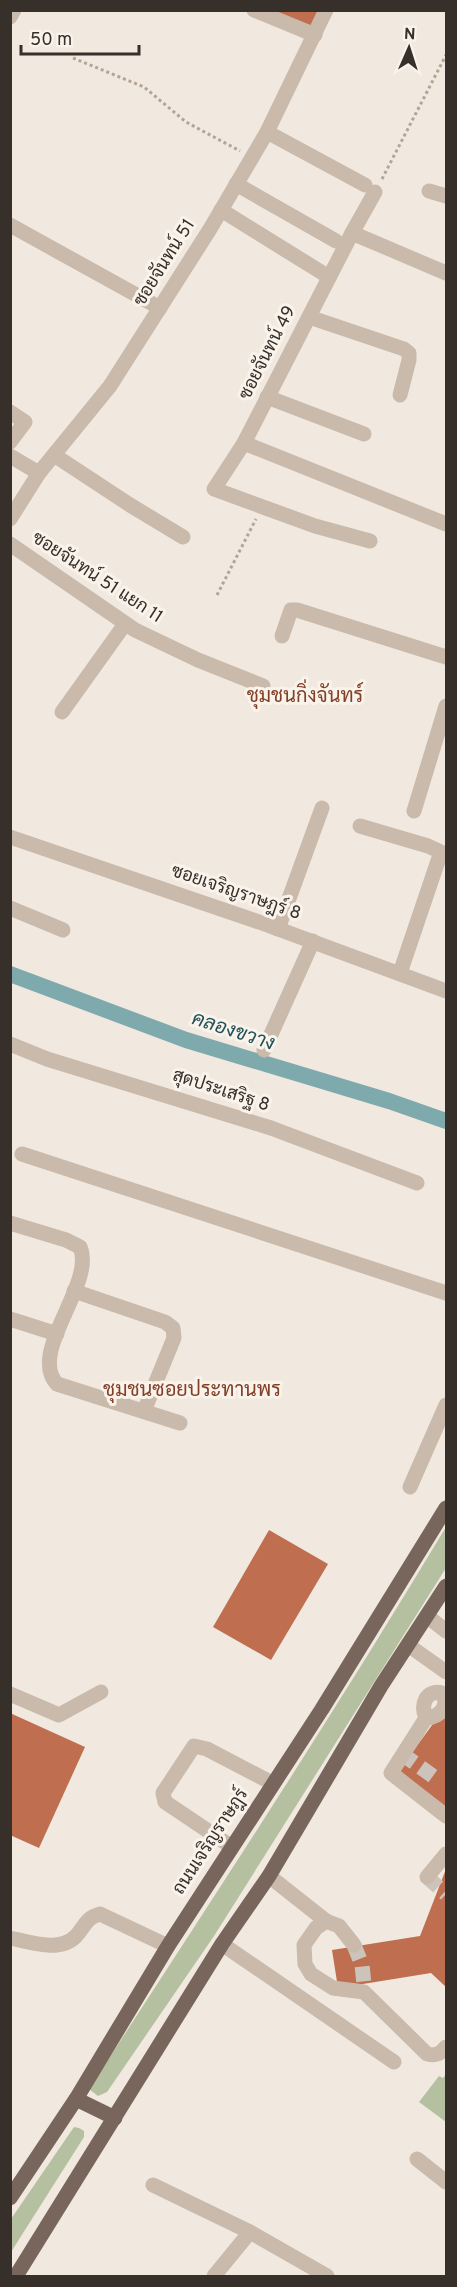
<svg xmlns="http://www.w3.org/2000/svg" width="457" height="2287" viewBox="0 0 457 2287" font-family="Overpass,Sarabun,sans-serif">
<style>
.green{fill:#b4c09f}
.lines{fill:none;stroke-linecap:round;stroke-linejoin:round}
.canal{stroke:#7faaad;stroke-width:16}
.building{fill:#bf6e4f}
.minor-tunnel{stroke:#ccc4bb;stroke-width:15;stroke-dasharray:15 8;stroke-linecap:butt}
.path{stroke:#b5a495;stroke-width:3;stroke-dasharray:3 3;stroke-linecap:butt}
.minor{stroke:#c9baab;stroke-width:15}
.major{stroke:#78665c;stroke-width:15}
.labels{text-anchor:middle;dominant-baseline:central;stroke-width:6;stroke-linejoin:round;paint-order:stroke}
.street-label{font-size:18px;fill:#372f2a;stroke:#f9f3eb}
.neighbourhood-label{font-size:20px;fill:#824027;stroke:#f9f3eb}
.water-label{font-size:20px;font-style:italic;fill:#215257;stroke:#f9f3eb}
</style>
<rect width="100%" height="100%" fill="#f1e9df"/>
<!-- green -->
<g class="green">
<path d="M446,1527V1568L214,1936L107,2092L98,2096L89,2089C210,1903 332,1717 446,1527Z"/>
<polygon points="446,2074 446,2122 419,2102 439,2076 443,2078"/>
<polygon points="74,2127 79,2128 84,2131 84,2137 11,2252 11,2219"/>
</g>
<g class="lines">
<!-- canal -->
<polyline class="canal" points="10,974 186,1040 389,1101 446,1121"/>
</g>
<!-- building -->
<g class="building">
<polygon points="264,10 322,10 314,29"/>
<polygon points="269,1530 328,1564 271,1660 213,1627"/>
<polygon points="446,1706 446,1810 397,1773"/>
<polygon points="10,1713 85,1747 39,1848 10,1835"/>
<polygon points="446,1869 446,1987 431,1973 338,1988 332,1950 420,1936"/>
</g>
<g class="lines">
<!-- minor-tunnel -->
<g class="minor-tunnel">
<polyline points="402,1754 437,1779"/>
<polyline points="427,1877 446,1894"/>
<polyline points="354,1945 362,1965 364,1984"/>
</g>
<!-- path -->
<g class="path">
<polyline points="73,58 144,87 186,122 240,151"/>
<polyline points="382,179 446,55"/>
<polyline points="217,595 256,519"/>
</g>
<!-- minor -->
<g class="minor">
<polyline points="254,10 315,35"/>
<polyline points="10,17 14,10"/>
<polyline points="267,132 365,185"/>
<polyline points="236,184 336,241"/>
<polyline points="429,191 446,196"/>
<polyline points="375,192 352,233 446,273"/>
<polyline points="221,210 329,277"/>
<polyline points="10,225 160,308"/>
<polyline points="352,233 244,443 214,489 315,526 370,541"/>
<polyline points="309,317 404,349 409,353 409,360 400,395"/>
<polyline points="267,397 364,434"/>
<polyline points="10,412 25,422 10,442"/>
<polyline points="244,443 446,524"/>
<polyline points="54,455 130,505 183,537"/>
<polyline points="10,456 39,473"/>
<polyline points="10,519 39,473 110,386 210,229 267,132 326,10"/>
<polyline points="10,544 135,630 198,660 263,686"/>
<polyline points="282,636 291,610 297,610 446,657"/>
<polyline points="62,712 125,624"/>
<polyline points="414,811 446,706"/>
<polyline points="360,826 428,846 441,852 400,973"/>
<polyline points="10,837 262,923 446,991"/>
<polyline points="10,908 63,930"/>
<polyline points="278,929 322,808"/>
<polyline points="10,1044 47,1059 271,1128 417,1183"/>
<polyline points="264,1050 313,941"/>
<polyline points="22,1154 446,1293"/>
<path d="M10,1223L66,1240L80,1247C96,1284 27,1352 57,1384L180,1423"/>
<polyline points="74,1291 165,1322 173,1328 174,1338 144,1411"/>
<polyline points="10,1319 57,1334"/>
<polyline points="410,1487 446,1405"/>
<polyline points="427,1616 446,1631"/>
<polyline points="408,1645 446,1672"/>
<polyline points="10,1694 59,1715 101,1692"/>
<path d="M426,1718C420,1705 426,1689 442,1693C450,1706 440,1717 426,1718L391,1773L446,1816"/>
<polyline points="232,1847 165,1802 163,1793 194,1746 207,1749 272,1783"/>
<path d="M269,1876L326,1921L316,1928L304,1945L305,1964L311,1974L333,1988L364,1992L427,2054C436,2056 440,2054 446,2047"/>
<polyline points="427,1877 446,1854"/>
<polyline points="326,1921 339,1926 354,1945"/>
<path d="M10,1938C30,1942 60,1953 76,1936C85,1926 87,1917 100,1914L168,1946"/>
<polyline points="222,1944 394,2062"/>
<polyline points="417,2159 446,2182"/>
<polyline points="153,2185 250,2232 327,2276"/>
<polyline points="214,2276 250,2232"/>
</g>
<!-- major -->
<g class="major">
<polyline points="76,2099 115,2118"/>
<polyline points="10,2198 76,2099 168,1946 322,1709 446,1508"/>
<polyline points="16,2276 222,1944 269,1876 381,1686 446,1586"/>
</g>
</g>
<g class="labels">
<!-- street labels -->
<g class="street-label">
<text transform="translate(165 263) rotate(-58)">ซอยจันทน์ 51</text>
<text transform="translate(268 353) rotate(-63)">ซอยจันทน์ 49</text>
<text transform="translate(97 578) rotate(33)">ซอยจันทน์ 51 แยก 11</text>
<text transform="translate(236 893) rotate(19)">ซอยเจริญราษฎร์ 8</text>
<text transform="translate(221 1091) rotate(18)">สุดประเสริฐ 8</text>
<text transform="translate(211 1842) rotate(-57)">ถนนเจริญราษฎร์</text>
</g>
<!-- neighbourhood labels -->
<g class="neighbourhood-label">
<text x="305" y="697">ชุมชนกิ่งจันทร์</text>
<text x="192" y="1391">ชุมชนซอยประทานพร</text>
</g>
<!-- water labels -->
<g class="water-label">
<text transform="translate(233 1032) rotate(18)">คลองขวาง</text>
</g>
</g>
<!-- border -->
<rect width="457" height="2287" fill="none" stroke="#372f2a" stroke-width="24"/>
<!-- north arrow -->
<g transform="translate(409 48) rotate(3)" stroke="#f9f3eb" stroke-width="4.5" paint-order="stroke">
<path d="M0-4.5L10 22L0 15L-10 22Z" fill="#372f2a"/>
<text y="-9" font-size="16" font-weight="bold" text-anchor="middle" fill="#372f2a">N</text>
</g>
<!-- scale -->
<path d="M21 45v9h118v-9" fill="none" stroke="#372f2a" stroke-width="3"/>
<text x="30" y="45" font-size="18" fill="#372f2a" stroke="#f9f3eb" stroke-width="4.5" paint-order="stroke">50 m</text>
</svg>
